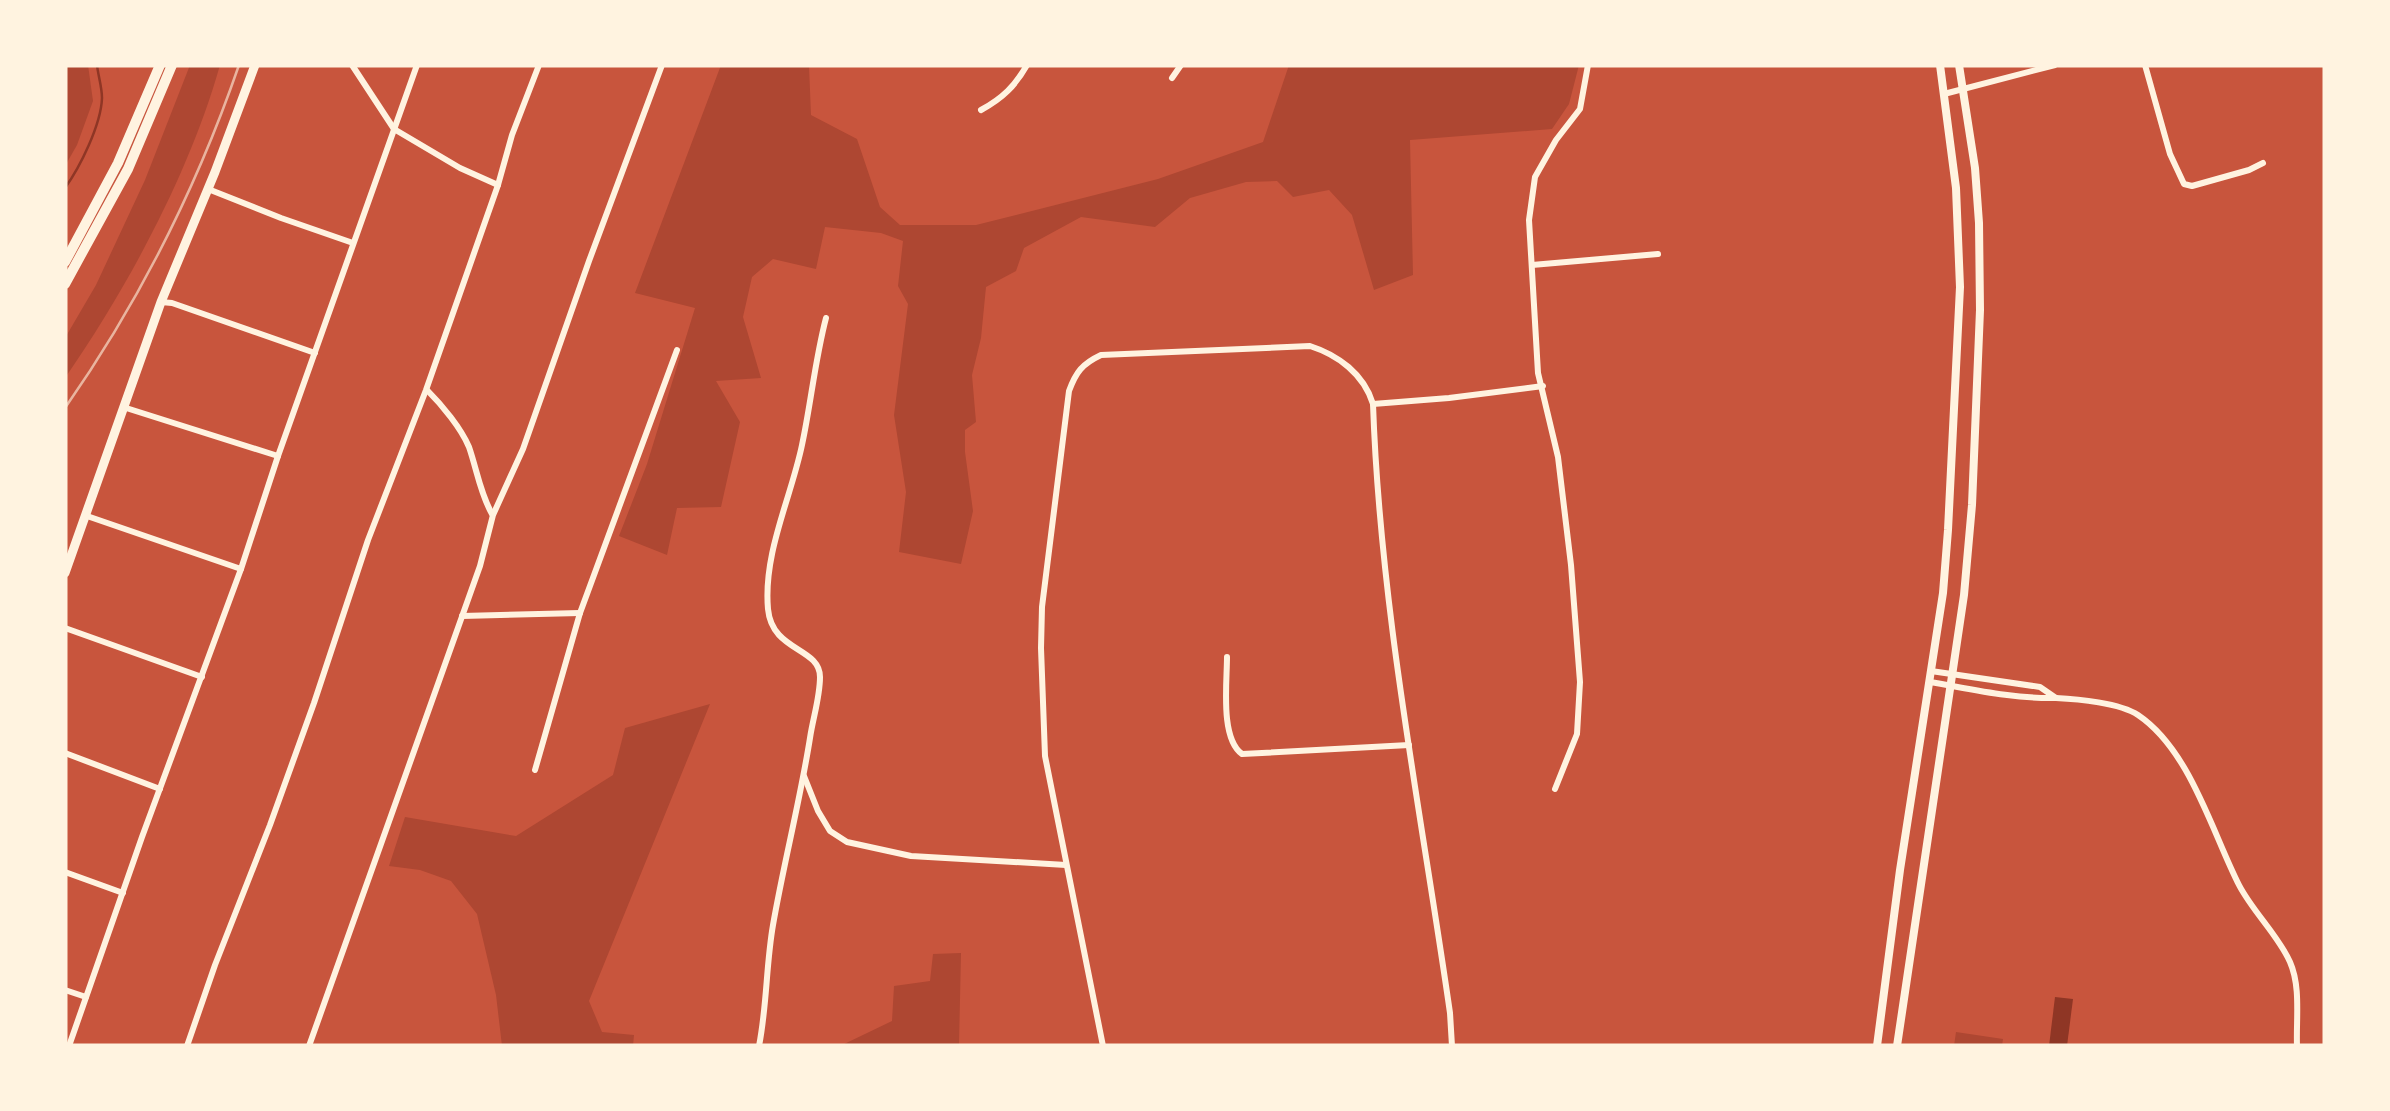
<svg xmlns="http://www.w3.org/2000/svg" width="2390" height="1111" viewBox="0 0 2390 1111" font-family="Arial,sans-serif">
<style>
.green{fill:#ae4732}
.water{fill:#8f3625}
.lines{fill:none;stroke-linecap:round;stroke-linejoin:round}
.stream{stroke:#8f3625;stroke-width:2.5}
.minor{stroke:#fff3e0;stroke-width:6}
.tertiary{stroke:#fff3e0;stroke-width:8}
.secondary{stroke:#fff3e0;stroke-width:9}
.trunk{stroke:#fff3e0;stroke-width:10}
.rail{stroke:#e9b49f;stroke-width:2.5}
</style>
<rect width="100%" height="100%" fill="#c8553d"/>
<!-- green -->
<g class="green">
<polygon points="65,65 88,65 93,101 77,145 65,166"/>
<path d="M190,65H220C190,172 128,287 65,378V338L96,285L145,180Z"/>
<polygon points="721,65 809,65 811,115 857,139 880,207 900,225 976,225 1158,179 1263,142 1289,65 1579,65 1569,104 1552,129 1410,140 1413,275 1374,290 1352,215 1329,190 1293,197 1277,181 1246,182 1190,198 1155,227 1081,217 1024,248 1016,271 986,287 981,338 972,375 976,422 965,430 965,452 973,511 961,564 899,552 906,492 894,415 908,304 898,286 903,241 881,233 825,227 816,269 773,259 752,277 743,317 761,378 716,381 740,422 721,507 677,508 667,555 619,536 647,464 695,308 635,293"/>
<polygon points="710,704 589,1001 602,1032 634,1035 633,1046 502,1046 496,995 477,914 451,881 420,870 389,866 405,817 516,836 613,775 625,728"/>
<polygon points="961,953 959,1046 840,1046 892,1021 894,986 930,981 933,954"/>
<polygon points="1956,1032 2003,1039 2002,1046 1954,1046"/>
</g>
<!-- water -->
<polygon class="water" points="2055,997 2073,999 2067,1046 2049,1046"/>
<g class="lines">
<!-- stream -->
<path class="stream" d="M65,188C80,167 101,125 102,98C102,87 98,75 97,65"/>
<!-- minor -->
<g class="minor">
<polyline points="352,65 394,129 460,168 498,185"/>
<polyline points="2145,65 2170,154 2184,184 2192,186 2249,170 2263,163"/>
<polyline points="1172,78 1181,65"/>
<polyline points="1944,94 2055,65"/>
<path d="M981,110C1003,98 1015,86 1027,65"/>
<polyline points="208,189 281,218 353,243"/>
<polyline points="1532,265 1658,254"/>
<polyline points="161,302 172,303 315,353"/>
<path d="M427,390C442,405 461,428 469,447C477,470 480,493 492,514"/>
<polyline points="1373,404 1449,398 1543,386"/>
<polyline points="123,407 278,456"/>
<polyline points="87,516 241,569"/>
<polyline points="462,616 580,613"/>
<polyline points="65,628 202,677"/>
<path d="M1227,657C1227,683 1220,738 1242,754L1409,745"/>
<path d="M1930,682C1971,689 2013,699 2056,698L2040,687L1931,671"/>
<path d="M2056,698C2078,699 2120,703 2138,715C2190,750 2212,832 2239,885C2253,912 2278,935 2290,962C2301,987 2296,1019 2297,1046"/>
<polyline points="65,753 160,789"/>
<polyline points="535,770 580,613 677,350"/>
<polyline points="804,776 818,811 830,831 847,842 911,856 1066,865"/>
<polyline points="1555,789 1577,734 1580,682 1571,565 1558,457 1538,373 1529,220 1535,177 1556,140 1580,109 1588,65"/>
<polyline points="65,872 123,893"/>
<polyline points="65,990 86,997"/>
<polyline points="69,1046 142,837 241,569 278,456 417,65"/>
<polyline points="187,1046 215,965 270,825 314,703 368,540 426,390 498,185 512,135 539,65"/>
<polyline points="309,1046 480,566 493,515 523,449 589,261 662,65"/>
<path d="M759,1046C767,1006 766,965 773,925C784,862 800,801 810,738C813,718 820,697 820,677C820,647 772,652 768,609C763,553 791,498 802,445C811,403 815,360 826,318"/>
<path d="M1103,1046L1045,756L1041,648L1042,607L1069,391C1076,372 1082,364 1101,355L1310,346C1338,355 1364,374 1373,404C1380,608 1421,811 1450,1013L1452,1046"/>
</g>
<!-- tertiary -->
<g class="tertiary">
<polyline points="1877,1046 1900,870 1943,593 1948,530 1960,287 1956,188 1940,65"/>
<polyline points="1897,1046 1964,595 1972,505 1980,310 1979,223 1975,168 1959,65"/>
</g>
<!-- secondary -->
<polyline class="secondary" points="65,573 161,302 215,172 255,65"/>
<!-- trunk -->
<g class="trunk">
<polyline points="65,262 118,163 160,65"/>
<polyline points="65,284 128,169 172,65"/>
</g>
<!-- rail -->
<path class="rail" d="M65,408C139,302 197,187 239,65"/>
</g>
<!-- border -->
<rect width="2390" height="1111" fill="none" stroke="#fff3e0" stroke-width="135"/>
</svg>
